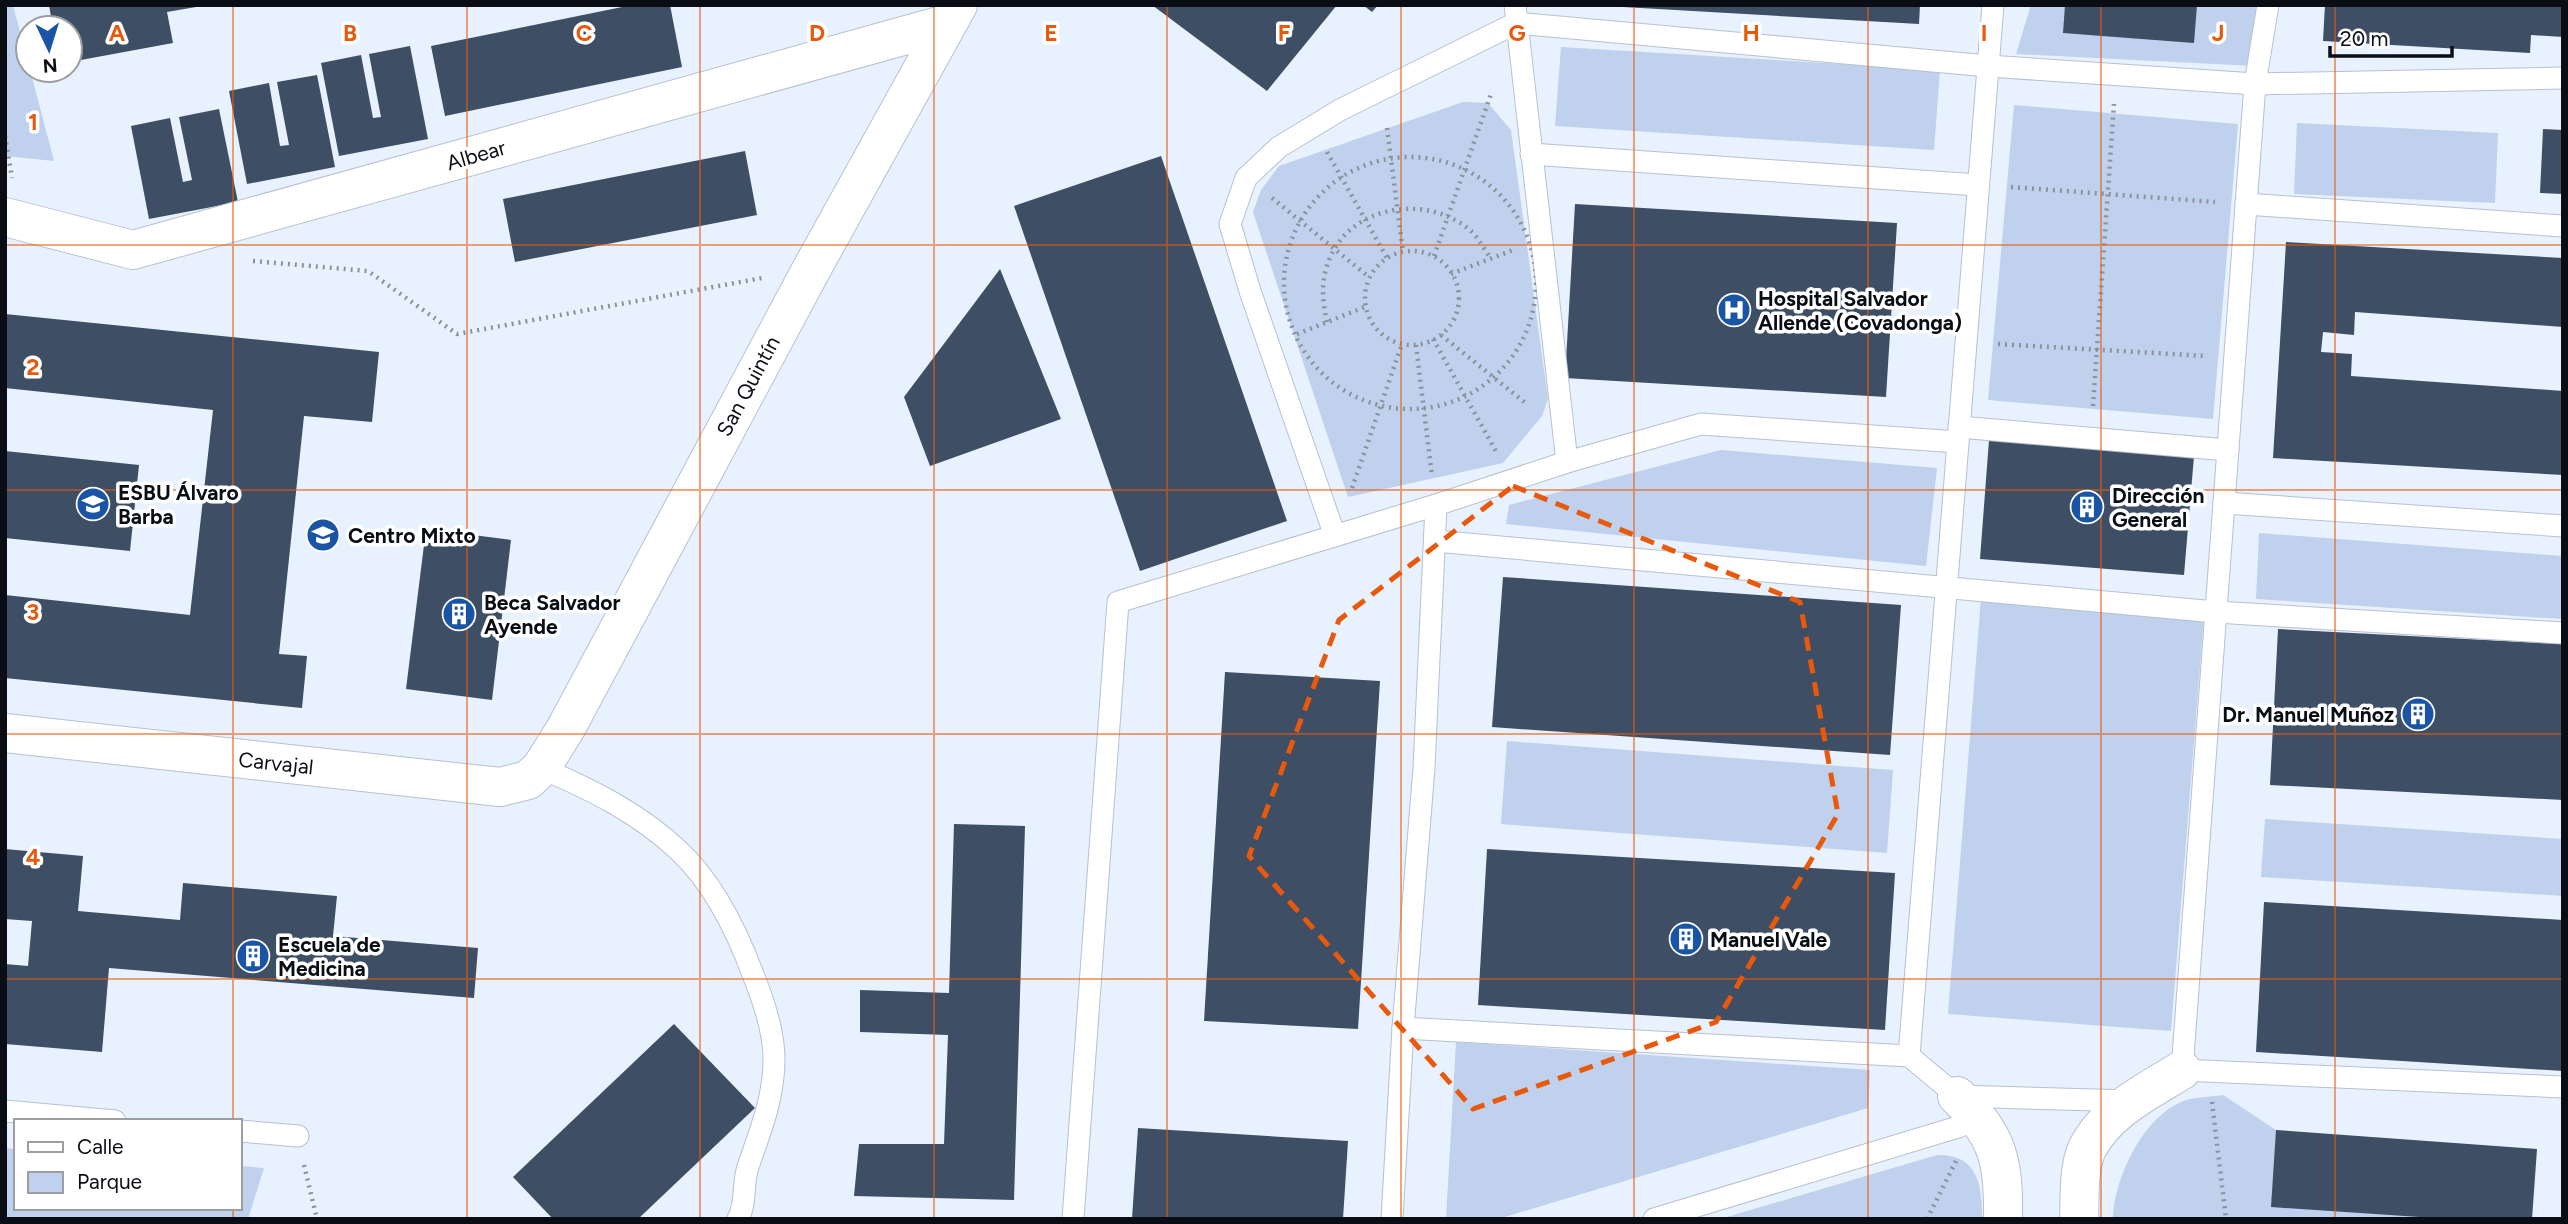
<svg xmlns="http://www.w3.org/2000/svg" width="2568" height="1224" viewBox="0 0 2568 1224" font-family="Figtree,sans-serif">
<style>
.green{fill:#bfd1ec}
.building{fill:#3e4e65}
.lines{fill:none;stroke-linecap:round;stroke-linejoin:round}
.lane-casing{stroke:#b6c1d1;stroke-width:23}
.street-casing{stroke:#b6c1d1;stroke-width:40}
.path{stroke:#8b929c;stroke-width:4.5;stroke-dasharray:2 5;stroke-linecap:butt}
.lane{stroke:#fff;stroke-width:21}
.street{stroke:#fff;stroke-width:38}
.marked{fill:none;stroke:#e8590c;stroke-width:5;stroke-dasharray:14 9;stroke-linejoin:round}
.grid{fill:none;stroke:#e8590c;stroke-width:2;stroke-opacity:0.55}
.labels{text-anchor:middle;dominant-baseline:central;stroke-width:7;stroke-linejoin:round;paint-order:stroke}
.street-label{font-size:21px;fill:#0a0d13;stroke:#fff}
.poi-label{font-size:21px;font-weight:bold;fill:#0a0d13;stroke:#fff;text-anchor:start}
.grid-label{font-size:23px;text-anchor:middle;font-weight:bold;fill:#e8590c;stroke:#fff;stroke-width:7;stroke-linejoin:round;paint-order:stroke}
</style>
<rect width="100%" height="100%" fill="#e8f1fe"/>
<!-- green -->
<g class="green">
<polygon points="5,5 13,5 54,161 5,156"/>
<polygon points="2031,5 2258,5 2254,66 2016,54"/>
<polygon points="1561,47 1940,70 1934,150 1555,126"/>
<polygon points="1463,102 1488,103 1511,130 1548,399 1542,416 1503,463 1348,497 1253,212 1261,190 1279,166"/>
<polygon points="2014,105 2238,124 2213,419 1988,400"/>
<polygon points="2297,123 2498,133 2495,203 2294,194"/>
<polygon points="1721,450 1937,468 1926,566 1506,524 1509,505"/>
<polygon points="2259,533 2563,556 2563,619 2256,599"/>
<polygon points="1981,598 2204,616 2171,1031 1948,1014"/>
<polygon points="1507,741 1893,770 1887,853 1501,824"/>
<polygon points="2265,819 2563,839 2563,896 2261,877"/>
<polygon points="1456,1042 1870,1070 1868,1108 1498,1219 1446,1219"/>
<path d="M2223,1095L2276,1130L2449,1219H2113C2114,1179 2142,1119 2181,1102C2193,1097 2210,1097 2223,1095Z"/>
<polygon points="5,1148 16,1149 16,1208 240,1208 240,1166 264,1168 248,1219 5,1219"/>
<path d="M1937,1155C1978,1154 1982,1185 1982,1219H1720Z"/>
</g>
<!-- building -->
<g class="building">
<polygon points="49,5 196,5 196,7 167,12 173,43 70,62 70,28 53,28"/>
<polygon points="632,5 670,5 682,67 445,116 431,46"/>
<polygon points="1152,5 1337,5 1267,91"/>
<polygon points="1363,5 1378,5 1372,12"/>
<polygon points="1623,5 1920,5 1919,24 1623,7"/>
<polygon points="2065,5 2197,5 2194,43 2063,33"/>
<polygon points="2325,5 2563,5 2563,37 2531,35 2530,53 2323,41"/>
<polygon points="410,46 428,139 339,156 321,63 361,55 373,118 381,117 369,54"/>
<polygon points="317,75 335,167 247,184 229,91 269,83 280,146 289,145 277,82"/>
<polygon points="219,109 238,202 149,219 131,126 170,118 183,182 192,180 179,117"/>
<polygon points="2543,129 2563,130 2563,194 2540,193"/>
<polygon points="745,151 757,215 515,262 503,199"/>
<polygon points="1161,156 1287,521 1140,571 1014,206"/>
<polygon points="1575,204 1897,223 1886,397 1565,378"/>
<polygon points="2286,242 2563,258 2563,327 2355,312 2354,335 2323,332 2321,352 2352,354 2351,376 2563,391 2563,475 2273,458"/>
<polygon points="1000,269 1061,419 930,466 904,397"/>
<polygon points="5,314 379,352 372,422 304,416 279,654 307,656 302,708 5,678 5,595 190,615 213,410 5,388"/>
<polygon points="1989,440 2194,456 2184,575 1980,559"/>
<polygon points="5,451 139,465 130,551 5,538"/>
<polygon points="426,529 511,540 492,700 406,689"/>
<polygon points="1503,577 1901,605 1890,755 1492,727"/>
<polygon points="2278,629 2563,644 2563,800 2270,785"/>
<polygon points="1225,672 1380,681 1358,1029 1204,1021"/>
<polygon points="954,824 1025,826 1014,1200 854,1196 859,1144 944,1144 948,1035 860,1032 860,990 949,993"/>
<polygon points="5,849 83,856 78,911 180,920 183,883 337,896 333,936 478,948 474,998 109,968 102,1052 5,1044 5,964 28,966 32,921 5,919"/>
<polygon points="1487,849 1895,873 1885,1030 1478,1005"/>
<polygon points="2264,902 2563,920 2563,1071 2256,1052"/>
<polygon points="674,1024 755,1108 638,1219 553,1219 513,1177"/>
<polygon points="1138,1128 1348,1141 1343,1219 1132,1219"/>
<polygon points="2276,1130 2537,1149 2532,1219 2449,1219 2271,1207"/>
</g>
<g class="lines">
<defs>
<g id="lane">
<polyline points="1515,5 1567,462"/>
<polyline points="2268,5 2255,84 2182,1070 2563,1087"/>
<polyline points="1531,154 1978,185"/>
<polyline points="2246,204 2563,226"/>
<polyline points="1959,427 2228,450"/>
<polyline points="2224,503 2563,526"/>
<polyline points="1335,536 1250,291 1230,224 1246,178 1279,147 1340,110 1516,23 1988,66 2255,84 2563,78"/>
<polyline points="1435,541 2216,612 2563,633"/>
<path d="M541,768C590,789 639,813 678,850C714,883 737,931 754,977C764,1002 774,1031 774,1059C774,1099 760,1131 748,1167C742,1184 747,1203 738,1219"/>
<polyline points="1403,1028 1909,1056 1957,1096 2131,1101"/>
<polyline points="1909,1056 1993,5"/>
<polyline points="5,1111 115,1121"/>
<polyline points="240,1131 298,1136"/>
<polyline points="1073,1219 1118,602 1436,505 1567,462 1701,424 1958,442"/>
<polyline points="1392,1219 1403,1028 1424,768 1436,505"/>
<polyline points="1654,1219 1958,1127 1977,1119"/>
</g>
<g id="street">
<polyline points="5,217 133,250 946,24"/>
<polyline points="5,733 500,787 528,780 541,768 566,728 811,270 958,5"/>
<path d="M1957,1096C1999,1136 2004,1163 2003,1219"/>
<path d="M2079,1219C2080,1197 2078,1169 2087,1149C2106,1111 2148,1091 2182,1070"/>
</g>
</defs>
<!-- lane casing -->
<use href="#lane" class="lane-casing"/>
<!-- street casing -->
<use href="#street" class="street-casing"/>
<!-- path -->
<g class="path">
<polyline points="1387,128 1403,252"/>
<polyline points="5,136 12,178"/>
<polyline points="1327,152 1387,258"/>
<circle cx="1410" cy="283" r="126"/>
<polyline points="2011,187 2215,202"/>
<polyline points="1272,198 1369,277"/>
<circle cx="1412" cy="298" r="47"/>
<polyline points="1434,256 1491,94"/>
<polyline points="253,261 368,271 457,334 762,278"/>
<polyline points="1451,274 1513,250"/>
<path d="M1327,322C1323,304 1321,287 1326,269C1343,205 1427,191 1472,232C1479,239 1485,250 1491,259"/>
<polyline points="1297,334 1365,307"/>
<polyline points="1441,335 1528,405"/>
<polyline points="1433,339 1497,453"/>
<polyline points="1998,344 2206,356"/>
<polyline points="1416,345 1432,476"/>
<polyline points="2093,406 2114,104"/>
<polyline points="1352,488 1402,344"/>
<polyline points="2212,1102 2226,1219"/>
<polyline points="304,1165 317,1219"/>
<polyline points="1927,1219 1956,1161"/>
</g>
<!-- lane -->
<use href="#lane" class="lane"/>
<!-- street -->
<use href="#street" class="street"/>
</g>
<!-- marked area -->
<path class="marked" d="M1513,486L1800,602L1838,814L1716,1022L1473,1109L1249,856L1339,620Z"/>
<!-- grid -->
<path class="grid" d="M233,5V1121M467,5V1219M700,5V1219M934,5V1219M1167,5V1219M1401,5V1219M1634,5V1219M1868,5V1219M2101,5V1219M2335,5V1219M5,245H2563M5,490H2563M5,734H2563M5,979H2563M233,1208V1219"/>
<!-- icons -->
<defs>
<symbol id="hospital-disc" viewBox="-11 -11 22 22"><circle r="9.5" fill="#1a54a5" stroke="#fff"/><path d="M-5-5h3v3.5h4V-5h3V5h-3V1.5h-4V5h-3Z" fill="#fff"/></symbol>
<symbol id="school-disc" viewBox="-11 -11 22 22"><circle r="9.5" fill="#1a54a5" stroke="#fff"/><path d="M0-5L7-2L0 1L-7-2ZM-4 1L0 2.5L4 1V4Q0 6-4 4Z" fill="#fff"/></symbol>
<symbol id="building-disc" viewBox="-11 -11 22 22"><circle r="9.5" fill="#1a54a5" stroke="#fff"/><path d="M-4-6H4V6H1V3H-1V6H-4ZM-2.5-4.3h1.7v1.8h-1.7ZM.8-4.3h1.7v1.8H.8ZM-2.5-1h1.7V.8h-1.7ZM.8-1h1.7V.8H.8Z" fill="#fff"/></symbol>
</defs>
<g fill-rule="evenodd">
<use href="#hospital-disc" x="1715" y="291" width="38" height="38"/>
<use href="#school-disc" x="74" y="485" width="38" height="38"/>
<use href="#building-disc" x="2068" y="488" width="38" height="38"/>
<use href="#school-disc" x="304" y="516" width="38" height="38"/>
<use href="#building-disc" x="440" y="595" width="38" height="38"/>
<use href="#building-disc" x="2399" y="695" width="38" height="38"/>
<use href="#building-disc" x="1667" y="920" width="38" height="38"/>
<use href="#building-disc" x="234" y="937" width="38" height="38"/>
</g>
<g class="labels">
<!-- street labels -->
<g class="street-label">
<text transform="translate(476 155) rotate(-16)">Albear</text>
<text transform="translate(748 386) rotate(-62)">San Quintín</text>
<text transform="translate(276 763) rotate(6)">Carvajal</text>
</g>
<!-- poi labels -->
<g class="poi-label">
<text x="1758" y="298">Hospital Salvador<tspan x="1758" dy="24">Allende (Covadonga)</tspan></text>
<text x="118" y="492">ESBU Álvaro<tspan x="118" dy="24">Barba</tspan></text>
<text x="2112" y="495">Dirección<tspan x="2112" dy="24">General</tspan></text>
<text x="348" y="535">Centro Mixto</text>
<text x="484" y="602">Beca Salvador<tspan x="484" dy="24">Ayende</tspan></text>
<text x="2394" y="714" text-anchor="end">Dr. Manuel Muñoz</text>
<text x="1710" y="939">Manuel Vale</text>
<text x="278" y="944">Escuela de<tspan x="278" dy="24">Medicina</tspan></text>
</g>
</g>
<g class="grid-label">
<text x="117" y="41">A</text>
<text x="350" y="41">B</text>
<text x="584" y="41">C</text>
<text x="817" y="41">D</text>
<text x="1051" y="41">E</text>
<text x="1284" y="41">F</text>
<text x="1517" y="41">G</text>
<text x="1751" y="41">H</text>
<text x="1984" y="41">I</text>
<text x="2218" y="41">J</text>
<text x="33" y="130">1</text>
<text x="33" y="375">2</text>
<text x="33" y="620">3</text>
<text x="33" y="865">4</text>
</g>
<!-- border -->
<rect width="2568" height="1224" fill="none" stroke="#0a0d13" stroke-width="14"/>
<!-- legend -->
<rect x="14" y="1119" width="228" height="91" fill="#ffffff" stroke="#9d9ea1" stroke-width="2"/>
<rect x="28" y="1142" width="35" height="10" fill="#ffffff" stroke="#9d9ea1" stroke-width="2"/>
<text x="77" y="1154" font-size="21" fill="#0a0d13">Calle</text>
<rect x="28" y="1172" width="35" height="21" fill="#bfd1ec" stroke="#9d9ea1" stroke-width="2"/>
<text x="77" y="1189" font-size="21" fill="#0a0d13">Parque</text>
<!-- north arrow -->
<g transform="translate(49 49) rotate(176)"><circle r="33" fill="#ffffff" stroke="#9d9ea1" stroke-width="2"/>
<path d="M0-5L12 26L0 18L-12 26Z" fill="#1a54a5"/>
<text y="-10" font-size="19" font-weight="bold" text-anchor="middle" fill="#0a0d13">N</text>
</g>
<!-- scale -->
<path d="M2330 46v10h122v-10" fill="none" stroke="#0a0d13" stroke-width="3.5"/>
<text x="2340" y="46" font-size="21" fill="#0a0d13" stroke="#ffffff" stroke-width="5" paint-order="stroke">20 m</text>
</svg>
